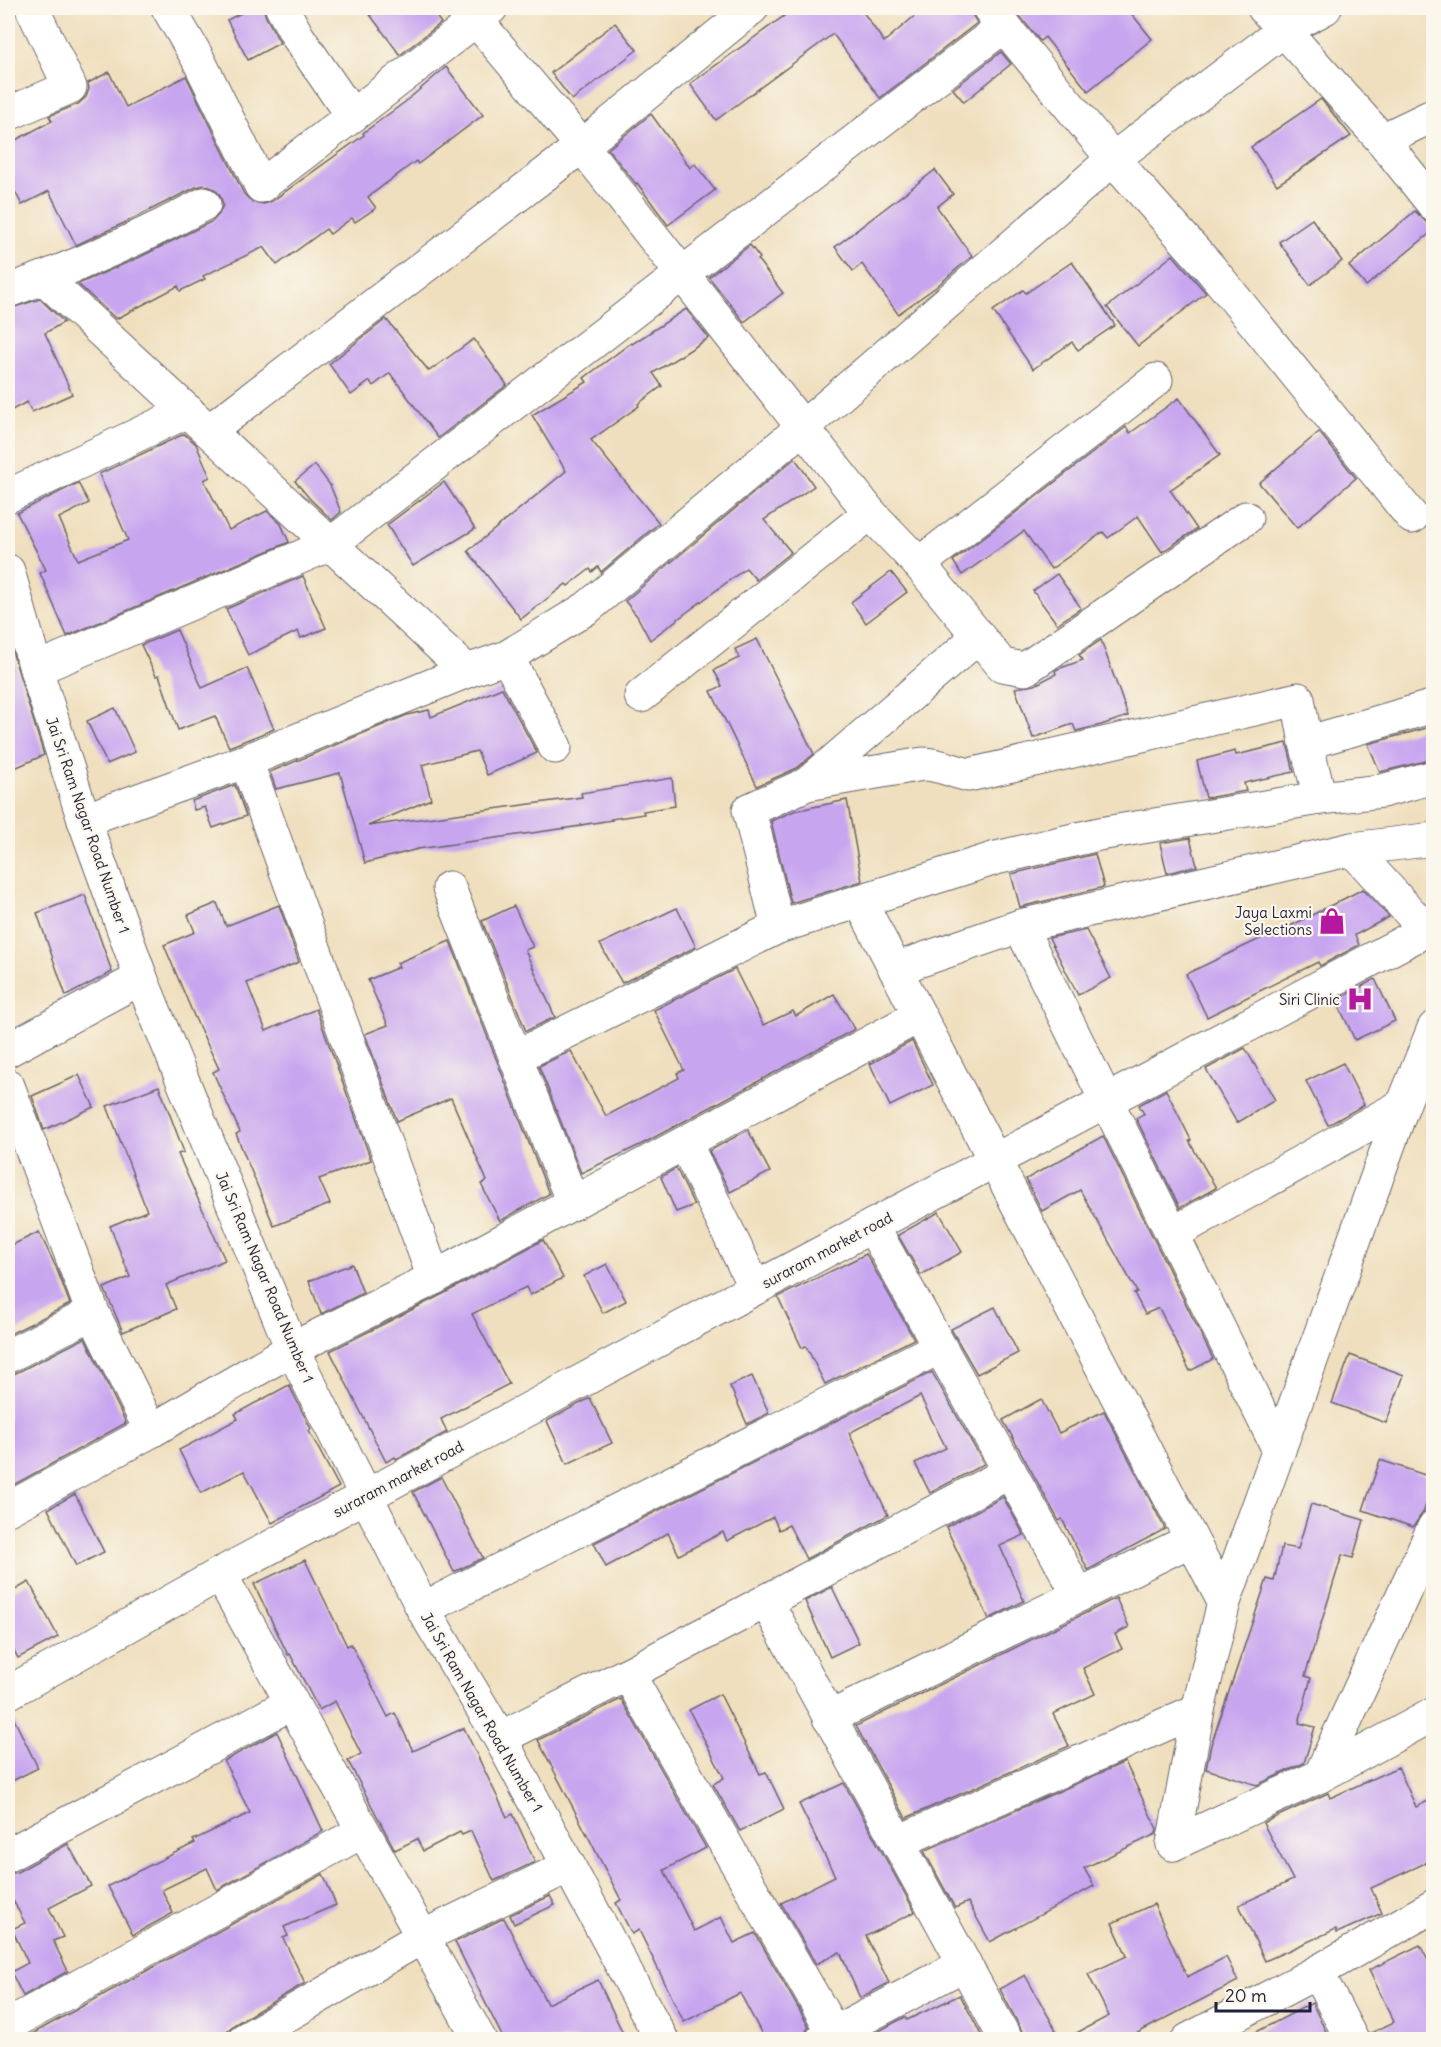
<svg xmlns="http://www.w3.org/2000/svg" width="1441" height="2047" viewBox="0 0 1441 2047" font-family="Delius,sans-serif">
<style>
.building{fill:#c8a6ef}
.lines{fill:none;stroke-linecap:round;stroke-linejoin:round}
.minor-casing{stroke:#6a6469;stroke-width:35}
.minor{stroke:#fff;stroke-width:33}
.labels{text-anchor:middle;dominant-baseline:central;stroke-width:4.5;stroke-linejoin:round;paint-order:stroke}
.street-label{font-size:15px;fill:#22223b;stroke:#fbf7ec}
.poi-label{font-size:15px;fill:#22223b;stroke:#fbf7ec;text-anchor:end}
</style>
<rect width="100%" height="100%" fill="#fbf7ec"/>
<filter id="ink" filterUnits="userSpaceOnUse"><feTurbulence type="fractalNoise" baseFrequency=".0167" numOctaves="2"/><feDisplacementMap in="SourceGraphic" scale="12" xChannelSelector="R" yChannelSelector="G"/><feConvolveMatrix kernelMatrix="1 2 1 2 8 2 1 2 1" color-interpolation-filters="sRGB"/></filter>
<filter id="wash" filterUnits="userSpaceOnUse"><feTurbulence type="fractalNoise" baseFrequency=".008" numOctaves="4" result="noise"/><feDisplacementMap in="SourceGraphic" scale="24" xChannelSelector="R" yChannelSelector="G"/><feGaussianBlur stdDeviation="1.35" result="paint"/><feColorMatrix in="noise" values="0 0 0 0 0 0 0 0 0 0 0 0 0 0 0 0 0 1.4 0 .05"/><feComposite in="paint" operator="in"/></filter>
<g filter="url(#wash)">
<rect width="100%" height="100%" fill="#efdfbe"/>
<g id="blocks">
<!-- building -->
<g class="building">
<polygon points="251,8 263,8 266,17 280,43 248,60 227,20"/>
<polygon points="365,8 430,8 441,23 400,55"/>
<polygon points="795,8 870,8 863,12 884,42 924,8 971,8 971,12 977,23 880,98 833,34 716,120 690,84"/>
<polygon points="1013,8 1127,8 1152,39 1088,91 1045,37 1040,41"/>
<polygon points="615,23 637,50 572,100 551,73"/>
<polygon points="1001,52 1011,64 964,102 953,89"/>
<polygon points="446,67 483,115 418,164 416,161 368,197 376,208 355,222 352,218 330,234 326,229 277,265 264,247 203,276 205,279 180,291 178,286 116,319 78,284 140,257 213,221 219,214 223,205 220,195 214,189 205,185 196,187 124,223 76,245 49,191 22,205 8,178 8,144 52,121 49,116 78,104 86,97 89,89 88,83 109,72 126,107 186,76 244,194 252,202 264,204 272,201 364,135 363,133 405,102"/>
<polygon points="1321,99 1351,136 1277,185 1251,147"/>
<polygon points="651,114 690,168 695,164 715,190 668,225 637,183 636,184 608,149"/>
<polygon points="935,170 953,194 937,207 972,256 936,287 898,314 862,264 853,271 835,247"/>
<polygon points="1415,211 1434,230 1366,286 1349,266"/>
<polygon points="1312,219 1342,261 1310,285 1279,242"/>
<polygon points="750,245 760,258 758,260 783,293 744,322 709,277"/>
<polygon points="1173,255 1206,293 1138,346 1107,307"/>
<polygon points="1072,262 1115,325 1078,350 1072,342 1033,369 993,311 1023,290 1026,293"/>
<polygon points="40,299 64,322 45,333 72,394 32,412 27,402 8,412 8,309"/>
<polygon points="686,309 709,338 653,373 662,386 638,404 639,406 591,440 659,523 601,572 598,567 592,572 590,569 568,586 566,584 521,619 468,551 566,471 532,415 587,382 584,378 631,343 632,344"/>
<polygon points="386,319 429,371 474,339 507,385 438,438 390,373 373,386 370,381 351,395 329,364"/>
<polygon points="1179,398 1220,455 1170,490 1197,529 1162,552 1138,516 1108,538 1103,532 1051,569 1024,531 962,575 953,561 1126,427 1130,433"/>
<polygon points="1319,432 1356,478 1297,528 1259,483"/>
<polygon points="184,434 196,444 210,477 204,480 229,530 267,511 281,524 289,542 67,636 40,573 46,570 17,513 78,483 89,503 59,518 78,560 128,540 99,474"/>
<polygon points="795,458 814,486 764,520 791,552 756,580 746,568 650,640 637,616 625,601"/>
<polygon points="315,465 330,485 341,512 332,520 310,499 295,481"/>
<polygon points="444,482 475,529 413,566 387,525"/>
<polygon points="891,572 907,592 866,623 851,602"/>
<polygon points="1057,574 1081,608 1057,624 1033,591"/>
<polygon points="303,576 326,628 301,638 298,631 248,655 226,609"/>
<polygon points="177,630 202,688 247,668 274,729 229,747 215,716 178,730 159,675 156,676 141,645"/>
<polygon points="8,638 44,755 8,771"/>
<polygon points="757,639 814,754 797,768 757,786 711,691 722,686 714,670 739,658 735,649"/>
<polygon points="1101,640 1128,716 1101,725 1076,731 1073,724 1033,738 1015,688 1035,685 1056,674 1055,671 1058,669 1083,660 1079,655"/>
<polygon points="502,688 537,753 487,775 477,751 422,765 431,799 368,826 582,797 581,793 672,778 675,806 643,811 644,814 611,819 612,820 581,825 581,826 418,849 365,863 340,773 276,789 270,772 407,715 429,710 431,717"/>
<polygon points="115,708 135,752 107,764 87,721"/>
<polygon points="1434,726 1434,759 1380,772 1368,744"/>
<polygon points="1287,743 1294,772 1244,783 1246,791 1206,798 1197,761 1235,751 1236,755"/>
<polygon points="235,785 246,816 213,828 205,807 194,810 192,801"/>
<polygon points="847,800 862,881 791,903 771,821 794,811"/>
<polygon points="1190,838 1197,866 1167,873 1160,843"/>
<polygon points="1095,854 1104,887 1020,907 1011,874"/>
<polygon points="1363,889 1389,917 1355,935 1359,945 1320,966 1318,962 1207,1017 1186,974 1266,936 1267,938"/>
<polygon points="85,895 112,972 66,996 37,913"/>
<polygon points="217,903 226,926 279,905 299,962 247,983 266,1031 316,1009 371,1160 319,1179 330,1204 274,1226 236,1134 240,1132 213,1072 219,1069 194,1016 164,945 195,932 188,915"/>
<polygon points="514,906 533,947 525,950 555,1017 526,1031 482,921"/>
<polygon points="677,908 696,947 622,983 600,944"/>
<polygon points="1086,930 1111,978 1078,995 1049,938"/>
<polygon points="450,941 549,1194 500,1221 481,1184 487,1181 451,1098 397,1121 365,1034 388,1025 368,980 399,967 397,963"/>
<polygon points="735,969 763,1025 793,1011 796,1016 834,994 855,1029 642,1144 581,1173 539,1066 571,1051 606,1116 679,1078 677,1073 684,1070 654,1010"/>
<polygon points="1375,979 1395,1021 1355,1040 1336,1000"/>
<polygon points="912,1041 933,1085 890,1106 870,1064"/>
<polygon points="1245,1048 1275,1100 1237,1123 1206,1069"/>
<polygon points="1343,1063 1364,1105 1328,1125 1306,1081"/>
<polygon points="79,1075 94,1107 44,1130 32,1096"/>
<polygon points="159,1086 184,1152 178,1154 225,1260 166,1285 176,1309 123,1332 104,1288 130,1277 110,1226 147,1211 107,1106"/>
<polygon points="1166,1090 1191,1140 1189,1141 1216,1188 1180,1208 1136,1118 1144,1114 1139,1105"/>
<polygon points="748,1130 770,1172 730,1192 709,1151"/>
<polygon points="1103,1136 1213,1359 1190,1371 1159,1308 1145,1314 1134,1293 1137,1292 1080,1190 1042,1211 1026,1179"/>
<polygon points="676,1168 694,1205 676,1212 661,1177"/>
<polygon points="939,1212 962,1252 921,1275 898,1235"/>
<polygon points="39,1232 56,1267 70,1304 8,1335 8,1247"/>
<polygon points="543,1240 563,1278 530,1295 526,1287 472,1314 509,1384 441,1419 447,1432 396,1459 395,1457 386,1462 330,1351 443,1294"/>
<polygon points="866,1254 914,1339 825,1384 806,1346 802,1348 778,1297"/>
<polygon points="352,1264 363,1293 321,1314 309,1281"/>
<polygon points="607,1264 626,1301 603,1313 584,1276"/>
<polygon points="995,1307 1018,1353 977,1374 951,1329"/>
<polygon points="85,1338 126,1423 8,1488 8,1375 16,1373"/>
<polygon points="1350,1355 1404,1375 1386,1423 1332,1403"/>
<polygon points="932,1372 984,1464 930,1493 915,1463 946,1448 920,1396 849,1433 888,1515 806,1559 789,1525 779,1530 773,1517 727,1541 723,1532 679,1555 668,1533 606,1567 594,1543"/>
<polygon points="752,1376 769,1413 747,1424 730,1386"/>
<polygon points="289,1385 311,1429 309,1431 339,1487 272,1523 244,1471 201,1493 179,1450 238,1419 235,1414"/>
<polygon points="590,1398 612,1443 567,1464 547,1421"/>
<polygon points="1041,1399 1059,1433 1104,1411 1165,1529 1088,1570 1062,1519 1059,1521 1003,1420"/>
<polygon points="1380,1460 1434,1478 1424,1511 1413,1527 1363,1510"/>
<polygon points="441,1477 483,1558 454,1572 413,1492"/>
<polygon points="75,1494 104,1552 76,1566 48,1509"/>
<polygon points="1003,1497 1024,1535 1000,1546 1024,1601 989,1619 946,1527"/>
<polygon points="1311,1504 1364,1520 1353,1558 1342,1555 1305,1676 1311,1678 1299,1723 1315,1727 1304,1763 1257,1785 1206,1769 1211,1745 1267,1579 1274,1581 1282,1546 1298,1549"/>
<polygon points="305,1560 347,1646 351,1644 388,1717 395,1713 413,1751 464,1728 507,1817 513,1814 535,1862 494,1881 471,1831 462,1835 460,1832 423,1851 417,1839 395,1850 348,1761 361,1754 335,1701 319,1710 290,1654 288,1655 254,1584"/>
<polygon points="29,1582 58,1637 18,1658 8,1639 8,1594"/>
<polygon points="832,1587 859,1643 830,1657 805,1601"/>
<polygon points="1116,1598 1129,1627 1115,1634 1122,1649 1083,1668 1095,1694 1053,1714 1069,1746 906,1818 856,1726"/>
<polygon points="720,1694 760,1774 766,1772 784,1809 740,1831 713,1784 724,1778 689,1710"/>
<polygon points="621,1699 706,1848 664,1870 694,1931 721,1917 734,1943 755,1933 809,2027 806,2031 803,2040 765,2040 740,1993 684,2022 639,1930 632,1934 616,1903 621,1900 538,1740"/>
<polygon points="10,1711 38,1768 8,1783 8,1712"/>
<polygon points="277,1732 323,1831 217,1890 207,1868 162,1890 173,1913 133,1935 108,1886 195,1843 193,1840 250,1813 224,1761"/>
<polygon points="1125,1762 1157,1829 1156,1834 1084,1868 1094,1886 990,1942 968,1902 955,1908 924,1851"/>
<polygon points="1398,1767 1416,1807 1434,1798 1434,1859 1371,1888 1382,1913 1337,1933 1336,1929 1265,1961 1239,1905 1293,1880 1263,1823 1328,1793 1330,1798"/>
<polygon points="844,1783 915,1912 866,1936 889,1983 860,1998 840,1952 816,1964 781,1903 835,1876 799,1804"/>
<polygon points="68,1844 91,1886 49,1908 63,1937 53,1941 68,1971 23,1996 11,1972 28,1963 12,1929 25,1923 8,1891 8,1874 17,1872"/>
<polygon points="323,1874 336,1905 284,1927 288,1936 283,1938 305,1983 235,2024 228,2030 225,2040 21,2040"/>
<polygon points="550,1896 555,1905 514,1924 510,1915"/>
<polygon points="1154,1904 1187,1977 1226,1957 1238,1981 1124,2040 1063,2040 1109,2016 1088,1974 1127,1956 1112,1923"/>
<polygon points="504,1918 547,2004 598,1980 626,2040 504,2040 455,1942"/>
<polygon points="1420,1945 1434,1972 1434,2040 1371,2040 1369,2034 1394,2022 1369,1970"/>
<polygon points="1025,1975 1056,2030 1039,2040 1025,2040 1022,2031 1000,1989"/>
<polygon points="960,1995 984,2040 868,2040 876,2035 875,2033 905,2017 907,2020"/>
<polygon points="1312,2003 1330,2040 1241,2040"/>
</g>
</g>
</g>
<g filter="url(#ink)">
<use href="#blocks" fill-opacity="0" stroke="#6a6469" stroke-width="1.5"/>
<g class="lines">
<defs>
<g id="minor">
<polyline points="168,8 197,57 261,186 352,116 298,37 282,8"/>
<polyline points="466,8 582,146 870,513 919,564 1002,665 1025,669 1246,518"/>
<polyline points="989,8 1113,159 1210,268 1412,517"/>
<polyline points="1264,8 1382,140 1434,205"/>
<polyline points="8,114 70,87 32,8"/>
<polyline points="352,116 491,8"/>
<polyline points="1382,140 1434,115"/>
<polyline points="44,278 467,671"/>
<path d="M8,291C73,268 143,237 204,204"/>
<polyline points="209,431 582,146 752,8"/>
<polyline points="8,496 188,411"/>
<polyline points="919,564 1156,380"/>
<polyline points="8,571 36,669 84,820 141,978 292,1349 423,1609 500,1738 662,2040"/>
<polyline points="507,657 555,747"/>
<polyline points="36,669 331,544 1004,26"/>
<polyline points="641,696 870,513"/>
<polyline points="1306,743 1434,706"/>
<polyline points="246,761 434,1278"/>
<path d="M807,784L923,764C940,764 953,772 969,775L1298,699L1306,743L1320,798"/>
<polyline points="84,820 246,761 467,671 507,657 587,608 802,428 1113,159 1284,30 1325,8"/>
<polyline points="1352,849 1426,930"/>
<polyline points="449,888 573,1203"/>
<polyline points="860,901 1224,1602"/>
<polyline points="1020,926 1279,1450"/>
<polyline points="778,927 749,810 807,784 978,637"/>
<polyline points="895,969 1020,926 1352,849 1434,839"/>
<polyline points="8,1050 141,978"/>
<polyline points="516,1057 778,927 996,858 1099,834 1320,798 1382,791 1434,777"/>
<polyline points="8,1086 93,1313 151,1431"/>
<polyline points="685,1143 755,1288"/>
<polyline points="872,1226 1079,1595"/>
<polyline points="1172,1234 1403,1105"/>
<polyline points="8,1356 93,1313"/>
<polyline points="8,1509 151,1431 292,1349 434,1278 919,1016"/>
<polyline points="220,1574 480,2040"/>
<polyline points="766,1601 1006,2040"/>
<polyline points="423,1609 940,1347"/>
<polyline points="628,1674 834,2033"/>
<polyline points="8,1693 220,1574 1434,926"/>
<polyline points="829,1718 1191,1540"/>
<polyline points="500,1738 628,1674 1010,1472"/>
<polyline points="1320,1776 1434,1527"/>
<polyline points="898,1842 1198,1710"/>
<polyline points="1173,1844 1198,1710 1224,1602 1403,1105 1434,1028"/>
<polyline points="1173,1844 1320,1776 1434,1714"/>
<polyline points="8,1855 292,1703"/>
<polyline points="1317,1972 1352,2040"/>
<polyline points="8,2025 363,1831"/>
<polyline points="244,2040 422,1937 569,1866"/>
<polyline points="822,2040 965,1964"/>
<polyline points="1188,2040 1317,1972 1434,1906"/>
</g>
</defs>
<!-- minor casing -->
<use href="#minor" class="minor-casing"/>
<!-- minor -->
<use href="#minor" class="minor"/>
</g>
</g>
<!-- icons -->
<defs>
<symbol id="shop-bare" viewBox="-9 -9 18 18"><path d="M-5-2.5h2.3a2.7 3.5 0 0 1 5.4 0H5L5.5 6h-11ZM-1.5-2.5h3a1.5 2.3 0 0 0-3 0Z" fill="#b5179e" stroke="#fbf7ec" stroke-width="2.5" paint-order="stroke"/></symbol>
<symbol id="hospital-bare" viewBox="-9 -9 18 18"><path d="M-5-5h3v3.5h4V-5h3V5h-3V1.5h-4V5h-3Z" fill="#b5179e" stroke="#fbf7ec" stroke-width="2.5" paint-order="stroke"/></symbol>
</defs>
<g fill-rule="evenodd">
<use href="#shop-bare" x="1313" y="902" width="38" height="38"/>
<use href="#hospital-bare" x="1341" y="980" width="38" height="38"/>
</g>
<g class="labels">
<!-- street labels -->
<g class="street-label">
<text transform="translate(88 825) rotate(71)">Jai Sri Ram Nagar Road Number 1</text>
<text transform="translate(827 1250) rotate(-28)">suraram market road</text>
<text transform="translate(265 1277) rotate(67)">Jai Sri Ram Nagar Road Number 1</text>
<text transform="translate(398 1479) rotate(-28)">suraram market road</text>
<text transform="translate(482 1712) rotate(60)">Jai Sri Ram Nagar Road Number 1</text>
</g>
<!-- poi labels -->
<g class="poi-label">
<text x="1312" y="912">Jaya Laxmi<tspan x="1312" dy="17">Selections</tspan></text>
<text x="1340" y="999">Siri Clinic</text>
</g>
</g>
<!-- margin -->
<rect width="1441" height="2047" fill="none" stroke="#fbf7ec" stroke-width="30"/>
<!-- scale -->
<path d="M1216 2002v9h94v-9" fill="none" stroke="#22223b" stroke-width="3"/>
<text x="1225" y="2002" font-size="18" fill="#22223b" stroke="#fbf7ec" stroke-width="4.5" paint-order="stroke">20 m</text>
</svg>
